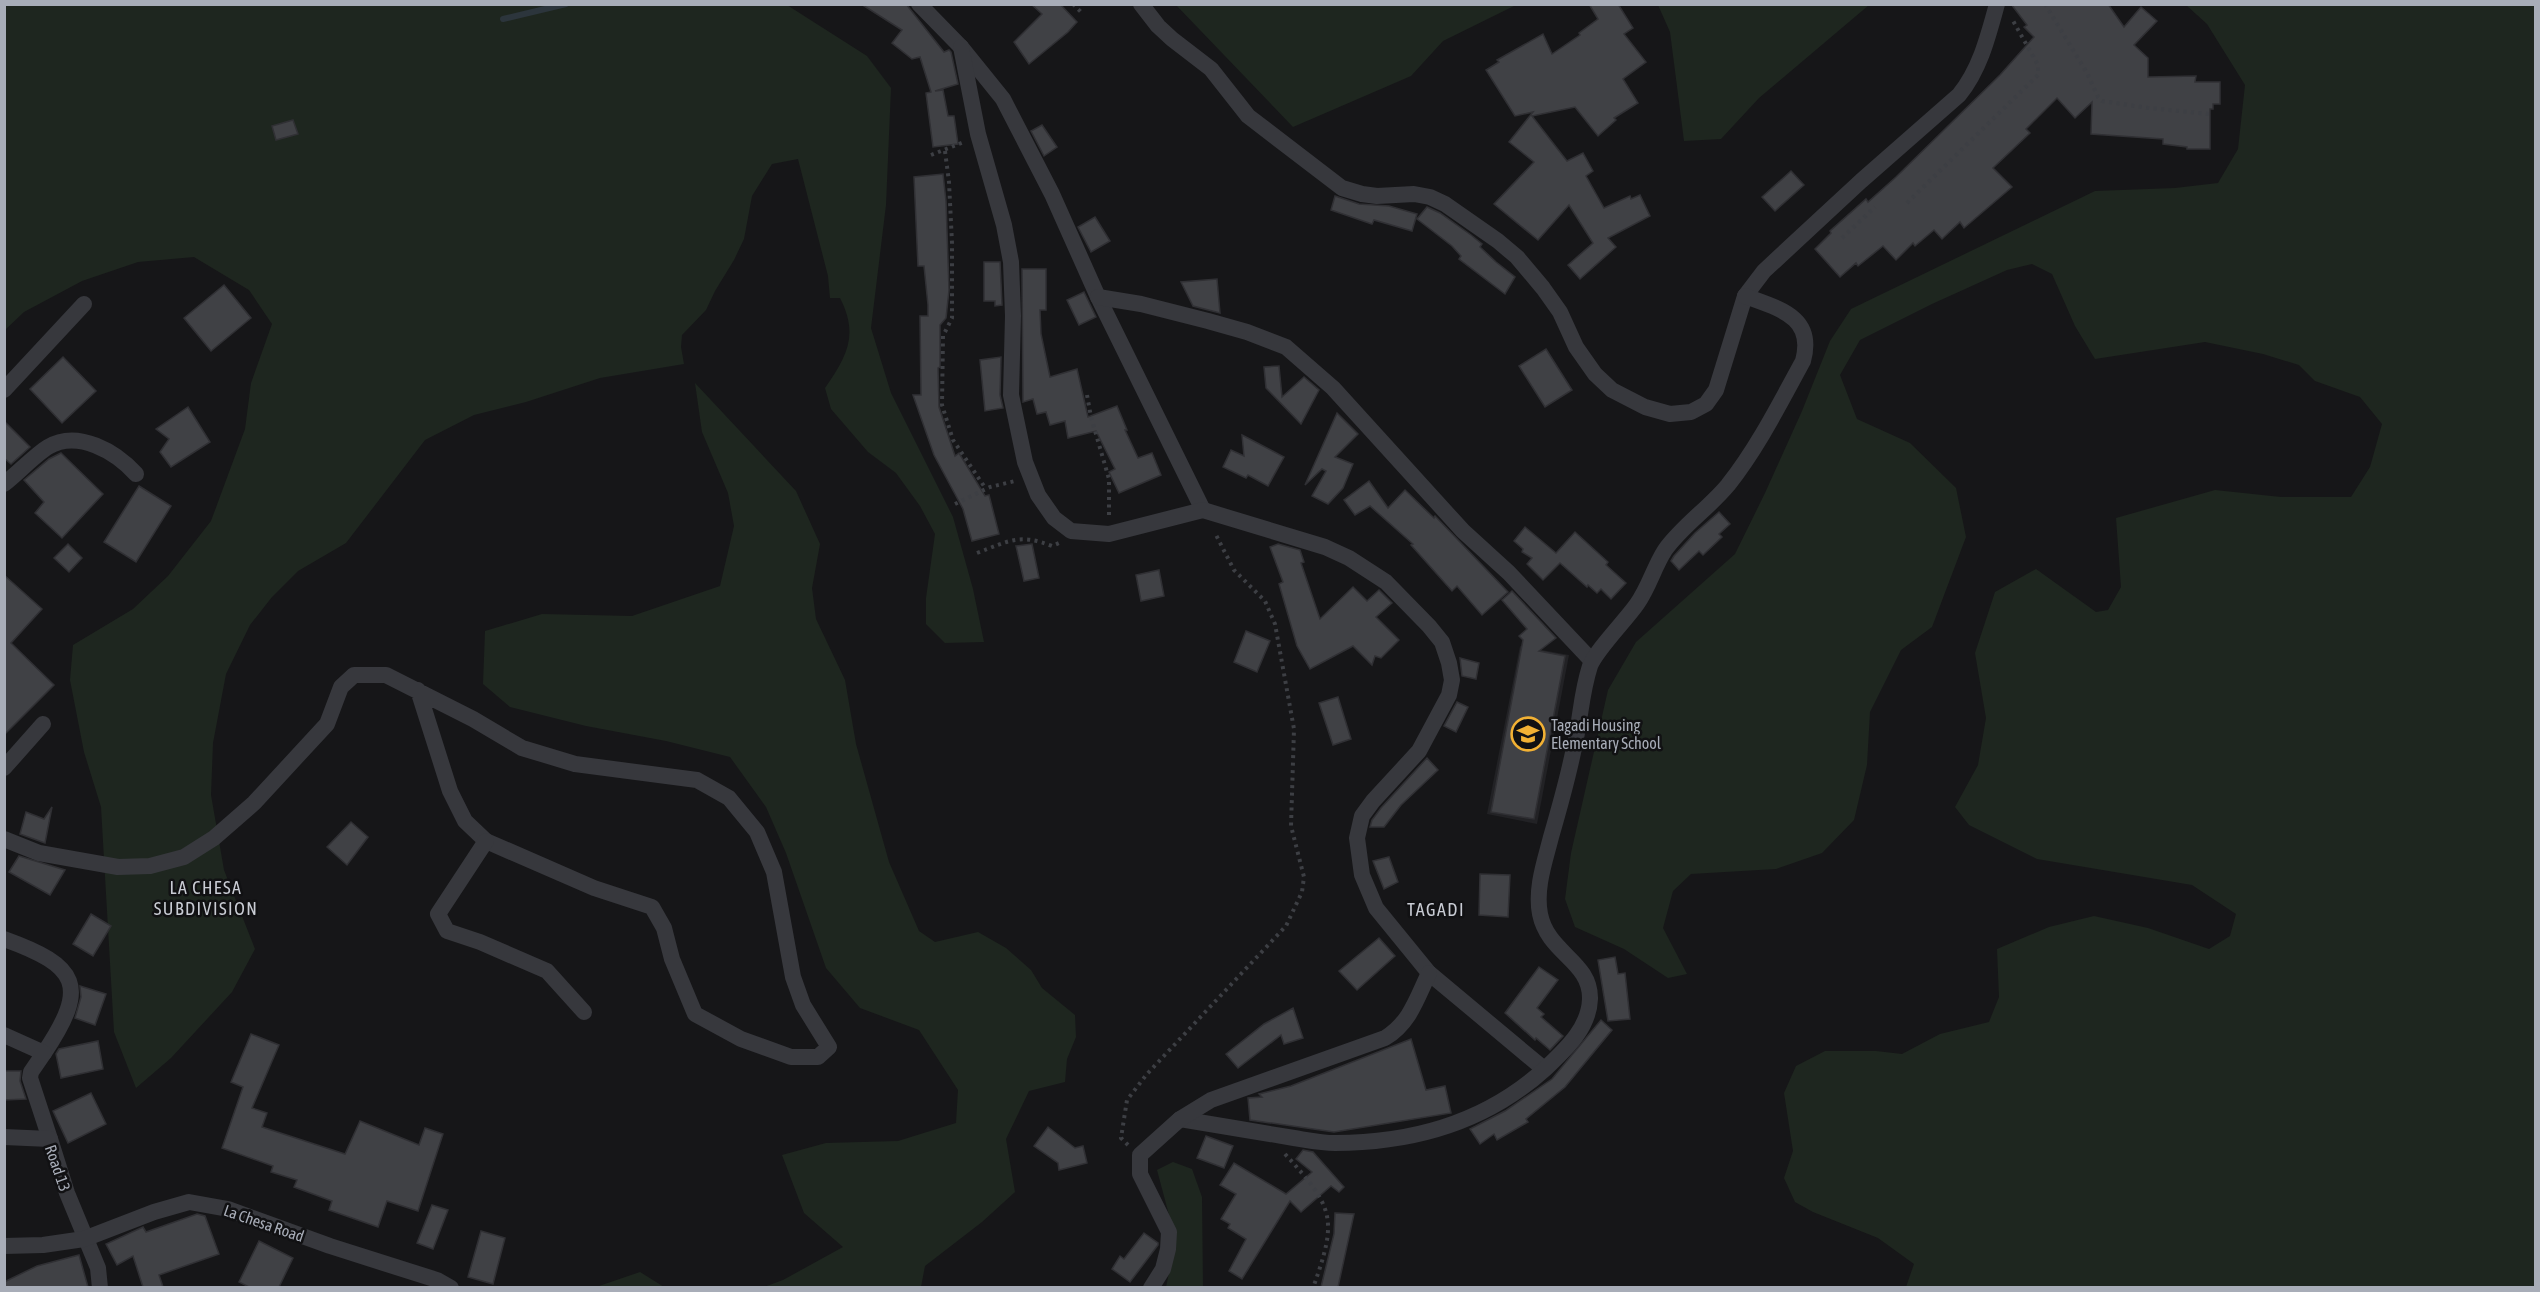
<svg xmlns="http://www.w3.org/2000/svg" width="2540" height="1292" viewBox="0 0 2540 1292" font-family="'Asap Condensed',sans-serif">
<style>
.built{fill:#222225}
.green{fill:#1e261f}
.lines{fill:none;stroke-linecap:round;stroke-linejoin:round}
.stream{stroke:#2c353c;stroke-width:6}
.building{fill:#404145;stroke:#303034;stroke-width:1.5}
.path{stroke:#3d3f44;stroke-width:4;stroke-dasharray:3 4.5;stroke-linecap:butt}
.street{stroke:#37383d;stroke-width:16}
.labels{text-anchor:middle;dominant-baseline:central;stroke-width:5;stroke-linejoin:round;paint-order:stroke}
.poi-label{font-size:16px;fill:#a8adb8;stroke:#111113;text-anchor:start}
.street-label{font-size:16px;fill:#a8adb8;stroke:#111113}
.neighbourhood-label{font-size:18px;letter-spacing:1.5px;fill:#c9ccd4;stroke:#111113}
</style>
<rect width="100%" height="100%" fill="#161618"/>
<!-- built -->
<polygon class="built" points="1520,646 1569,655 1537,824 1487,814"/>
<!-- green -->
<g class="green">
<path d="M5,5H787L867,56L891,88L886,205L871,328L891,393L953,517L973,589L984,642L945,643L926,624V598L935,534L920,506L896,473L868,452L831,409L825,388C847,356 859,335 840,298H830L828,276L798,159L772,164L752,196L744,239L734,260L715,291L706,310L682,335L681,347L684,364L600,378L526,402L474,415L425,440L346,543L298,571L272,597L250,625L226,674L213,743L211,795L224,870L255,949L232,992L171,1058L136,1088L114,1032L101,807L84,752L70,680L73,645L133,609L168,576L211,521L245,429L251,383L272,324L249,290L194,257L138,262L82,281L24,312L5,330Z"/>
<polygon points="1176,5 1516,5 1443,41 1411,76 1293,127"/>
<polygon points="1658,5 1869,5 1759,98 1721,139 1684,141 1670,32"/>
<polygon points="2186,5 2535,5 2535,1287 1906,1287 1914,1264 1878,1238 1813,1212 1795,1202 1784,1178 1793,1151 1784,1093 1796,1066 1825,1051 1876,1051 1902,1054 1940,1034 1989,1022 1999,997 1997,949 2049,927 2094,916 2148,928 2209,949 2230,936 2236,914 2192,885 2037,859 1969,825 1955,807 1978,765 1986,718 1975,653 1995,592 2036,569 2096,612 2108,610 2121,587 2116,518 2215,490 2281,497 2351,497 2370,467 2382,424 2360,397 2315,381 2299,365 2263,354 2205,342 2095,359 2075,326 2052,274 2032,264 2007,270 1932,304 1860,340 1840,375 1857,419 1910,443 1956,488 1966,537 1932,627 1901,650 1870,712 1867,765 1854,820 1822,853 1776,869 1691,874 1673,891 1663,928 1687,974 1668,978 1624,949 1575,927 1565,899 1571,853 1608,690 1636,642 1735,554 1765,493 1802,411 1830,341 1851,309 2095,191 2175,188 2218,183 2238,149 2245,85 2207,24"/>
<polygon points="695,383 796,491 820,544 812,588 816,619 845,680 856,744 889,862 919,931 935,942 978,932 1006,948 1031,970 1042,988 1075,1015 1076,1037 1067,1059 1065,1082 1029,1091 1006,1139 1015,1192 982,1222 925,1266 921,1287 764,1287 783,1280 843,1247 804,1213 782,1155 826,1143 898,1141 956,1123 958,1090 919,1030 860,1008 826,968 786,853 766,807 730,757 666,741 586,726 510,707 483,684 485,631 542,614 632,616 720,586 734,526 728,493 702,432"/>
<polygon points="1173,1162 1192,1169 1202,1197 1203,1287 1166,1287 1176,1241 1157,1170"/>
<polygon points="640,1272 664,1287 596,1287"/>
</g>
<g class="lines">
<!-- stream -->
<polyline class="stream" points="503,19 566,4"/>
</g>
<!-- building -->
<g class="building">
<polygon points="861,4 906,4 944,52 949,50 951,52 958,84 935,91 943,90 948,116 954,116 958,144 933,147 926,93 931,92 920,57 912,59 892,43 902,30"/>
<polygon points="1031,4 1060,4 1077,22 1068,32 1029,64 1014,42 1042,14"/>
<polygon points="1589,4 1618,4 1633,28 1624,34 1646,62 1623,79 1638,103 1614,118 1616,120 1598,136 1575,107 1532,116 1567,161 1583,153 1593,171 1586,176 1604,208 1630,196 1631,199 1640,195 1650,216 1608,238 1616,247 1580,279 1568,265 1593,243 1569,205 1538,240 1494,204 1534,162 1509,142 1533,112 1515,116 1486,70 1499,62 1497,60 1543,34 1552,54 1580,35 1579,33 1598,19"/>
<polygon points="2011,4 2108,4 2124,27 2141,7 2157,21 2134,45 2148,58 2148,77 2196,76 2195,82 2220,82 2220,104 2213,104 2213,109 2210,109 2210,149 2187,149 2187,147 2163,144 2163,139 2091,134 2092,102 2075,118 2057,98 2026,129 2030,133 1993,168 2012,187 1964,228 1960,222 1942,239 1934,230 1915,246 1913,243 1896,260 1883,246 1858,266 1856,263 1840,277 1815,249 1831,233 1830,231 1866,199 1868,202 1896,177 2000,75 2034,37 2024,27 2027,25"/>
<polygon points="293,120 298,134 276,140 272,126"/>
<polygon points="1042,125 1057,147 1044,156 1031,131"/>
<polygon points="1791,171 1804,185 1775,211 1762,197"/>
<polygon points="943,174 946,201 949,290 946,318 940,325 940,367 938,368 939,407 955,456 959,453 985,496 989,495 999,534 972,541 963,509 934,455 913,395 921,395 920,316 928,316 928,305 924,266 918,266 914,177"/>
<polygon points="1335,196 1359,204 1389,206 1417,214 1412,231 1374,220 1372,224 1331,210"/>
<polygon points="1427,207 1440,213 1471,235 1482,244 1480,247 1496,262 1515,277 1505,294 1459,259 1461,256 1452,246 1417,219"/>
<polygon points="1095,217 1110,241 1091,252 1078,227"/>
<polygon points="984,262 1000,262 1002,305 995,306 995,301 984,301"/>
<polygon points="1022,269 1046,269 1046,310 1040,310 1041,334 1050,377 1077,369 1088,417 1117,406 1127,430 1125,430 1138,458 1152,453 1161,475 1119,493 1109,472 1115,469 1096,431 1068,438 1065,421 1050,425 1046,412 1037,414 1033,399 1023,402"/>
<polygon points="1217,279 1220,313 1193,306 1181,282"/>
<polygon points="224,285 251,318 211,351 184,318"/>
<polygon points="1084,292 1096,317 1079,325 1067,300"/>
<polygon points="1546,349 1572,390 1545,407 1519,366"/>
<polygon points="63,357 96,391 62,423 30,389"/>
<polygon points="1001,357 1000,395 1003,408 985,411 980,360"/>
<polygon points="1279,366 1282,397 1304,377 1319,390 1301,424 1266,388 1264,367"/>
<polygon points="188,407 210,442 171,467 160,452 169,439 156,429"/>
<polygon points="1337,413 1358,434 1335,457 1353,464 1343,488 1328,504 1312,496 1326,471 1322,469 1305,485"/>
<polygon points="4,421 30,447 11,464 4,458"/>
<polygon points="1242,435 1284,457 1268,486 1248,475 1246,478 1223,467 1231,450 1244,456"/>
<polygon points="61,453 103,494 62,538 35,513 44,502 24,480 49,459"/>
<polygon points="1369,481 1388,508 1405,490 1434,518 1435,516 1508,592 1482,615 1457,586 1452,591 1411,545 1413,544 1370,506 1355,515 1344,500"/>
<polygon points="139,486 171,506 136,562 104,542"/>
<polygon points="1719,512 1730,524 1719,534 1722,537 1703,555 1699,551 1679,570 1671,561 1674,556 1695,533"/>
<polygon points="1525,527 1556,553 1575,532 1608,562 1606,565 1626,583 1611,599 1601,589 1597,593 1588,585 1587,587 1560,563 1543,580 1527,564 1532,558 1522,552 1523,549 1514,541"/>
<polygon points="68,544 82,558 69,572 54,558"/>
<polygon points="1032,544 1039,578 1024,581 1016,546"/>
<polygon points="1278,544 1300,550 1304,562 1301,563 1320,619 1353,587 1367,601 1379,590 1392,603 1376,617 1399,640 1381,658 1375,656 1372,665 1353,646 1310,669 1297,646 1279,584 1283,582 1270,547"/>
<polygon points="1159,570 1164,596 1141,601 1136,575"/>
<polygon points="4,575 42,609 11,643 54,685 4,735"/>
<polygon points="1512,591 1556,638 1539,651 1565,656 1534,819 1491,812 1523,640 1519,636 1527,629 1502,600"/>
<polygon points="1246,631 1270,641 1257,672 1234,662"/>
<polygon points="1460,658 1479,663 1476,679 1462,676"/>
<polygon points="1338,697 1351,739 1333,745 1319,703"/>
<polygon points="1457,702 1468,707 1456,732 1444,726"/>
<polygon points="1427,758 1438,770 1401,805 1384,827 1370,827 1372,820 1381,808"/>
<polygon points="52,807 45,843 20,834 26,812 44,819"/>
<polygon points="351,822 368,837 347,865 327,847"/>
<polygon points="19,856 65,870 50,895 9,872"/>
<polygon points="1389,857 1398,882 1384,889 1373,861"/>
<polygon points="1480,874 1510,875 1508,917 1479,915"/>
<polygon points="91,914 111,926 93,956 73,944"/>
<polygon points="1379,938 1395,956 1357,990 1339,971"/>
<polygon points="1615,957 1618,974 1625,973 1630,1019 1608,1021 1598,960"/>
<polygon points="1539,967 1558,980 1537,1008 1544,1014 1541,1017 1563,1036 1550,1050 1536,1038 1535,1040 1505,1013"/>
<polygon points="80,986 106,994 95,1025 75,1018 81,997"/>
<polygon points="1293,1008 1303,1038 1284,1044 1281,1035 1238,1068 1226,1054 1264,1024"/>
<polygon points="1601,1020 1612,1030 1565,1087 1526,1119 1528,1122 1497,1140 1494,1134 1480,1144 1470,1129 1505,1111 1552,1079"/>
<polygon points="251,1034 279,1045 252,1108 267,1113 262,1127 345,1154 360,1121 419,1145 425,1128 443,1134 418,1211 387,1201 378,1227 329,1210 332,1201 294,1187 297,1180 271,1172 273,1166 222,1148 243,1087 231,1082"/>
<polygon points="1411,1039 1426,1090 1445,1086 1451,1113 1334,1132 1250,1120 1248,1098 1262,1097 1259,1094 1291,1086"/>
<polygon points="98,1041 103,1069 61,1078 56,1054 59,1049"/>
<polygon points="4,1071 21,1071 20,1081 26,1099 4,1100"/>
<polygon points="91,1093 106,1124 68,1143 53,1111"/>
<polygon points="1048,1127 1075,1148 1083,1146 1087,1163 1059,1170 1058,1163 1034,1146"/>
<polygon points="1206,1136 1233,1146 1224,1168 1197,1158"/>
<polygon points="1303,1150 1313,1152 1344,1187 1339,1192 1331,1186 1301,1212 1290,1201 1242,1279 1229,1271 1246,1239 1228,1228 1230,1224 1221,1219 1236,1194 1220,1185 1234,1163 1286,1194 1312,1172 1296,1159"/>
<polygon points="432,1205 448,1210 433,1249 417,1243"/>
<polygon points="1335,1213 1354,1214 1338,1287 1321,1287 1334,1234"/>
<polygon points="197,1214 205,1216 219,1254 159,1275 163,1287 143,1287 133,1256 117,1265 106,1244 143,1227 146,1232"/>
<polygon points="481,1231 505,1238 493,1284 468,1277"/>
<polygon points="1144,1233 1158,1243 1158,1245 1130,1282 1112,1269 1120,1256 1124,1259"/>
<polygon points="259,1241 293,1258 279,1287 249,1287 239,1282"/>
<polygon points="79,1255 88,1287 4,1287 4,1282 37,1266"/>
</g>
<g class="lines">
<!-- path -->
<g class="path">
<polyline points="1073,4 1081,12"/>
<polyline points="2045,4 2087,73 2098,97 2102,101 2148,108 2209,114"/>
<polyline points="945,151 949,182 952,243 952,318 943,336 942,405 953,440 986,489"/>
<polyline points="931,155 964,142"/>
<polyline points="1907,203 2038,75 2038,65 2012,19"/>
<polyline points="1842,238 1875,207"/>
<polyline points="1087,395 1091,417 1109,479 1109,516"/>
<polyline points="955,504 990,487 1015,481"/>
<path d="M977,553C1009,541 1019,533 1052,546L1059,543"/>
<polyline points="1128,1145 1121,1138 1127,1100 1147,1074 1286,926 1302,892 1304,877 1291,826 1294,729 1275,624 1265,601 1234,570 1215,533"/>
<path d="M1285,1154C1334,1208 1338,1218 1313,1288"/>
</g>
<!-- street -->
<g class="street">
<polyline points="919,4 961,47 1003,99 1052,194 1098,297 1203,510"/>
<path d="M1141,4L1158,26L1172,39L1211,69L1248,116L1342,188L1362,194L1377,196L1414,194L1430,197L1445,204L1498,241L1517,257L1543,288L1560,312L1576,347L1595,374L1612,390L1645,407L1670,414L1691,412L1706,404L1716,390L1745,296L1764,271L1861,181L1959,95C1980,69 1988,37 1997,4"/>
<polyline points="961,47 978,134 1004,225 1011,262 1013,316 1011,395 1025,462 1038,495 1054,518 1071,531 1109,534 1203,510 1325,547 1349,558 1386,582 1429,626 1442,642 1449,663 1452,680 1449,695 1419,751 1373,801 1362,816 1357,838 1362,875 1376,908 1429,973 1544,1069"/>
<polyline points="1098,297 1141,304 1208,321 1247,332 1286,347 1333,388 1463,531 1509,573 1592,661"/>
<polyline points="4,390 84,304"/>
<path d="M4,484C18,473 35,455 48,447C78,429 116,452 136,474"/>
<polyline points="4,768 43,724"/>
<polyline points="4,839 39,853 118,867 150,866 184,857 214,838 254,803 327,724 341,687 354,675 386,675 473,719 522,748 575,764 697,780 729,798 757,832 774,872 793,977 803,1005 829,1047 818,1057 791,1057 741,1039 695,1014 672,959 664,928 652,907 594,888 486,841 465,821 450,791 418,690"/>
<polyline points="486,841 438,914 447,931 480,942 547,971 584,1012"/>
<path d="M4,939C79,966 89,986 44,1053"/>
<polyline points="4,1035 44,1053 31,1072 30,1078 50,1139"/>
<path d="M1180,1119C1218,1125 1256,1132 1294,1138C1307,1140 1322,1143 1335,1143C1415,1143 1487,1122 1546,1068C1566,1049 1589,1028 1590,999C1591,961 1548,954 1540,914C1535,888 1545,861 1551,837C1560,806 1569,774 1575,743C1581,716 1581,694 1590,666C1596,650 1626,620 1637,604C1649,587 1654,567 1665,550C1682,526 1709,508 1728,485C1758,447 1780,403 1803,361C1815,317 1780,309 1745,296"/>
<polyline points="4,1137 50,1139 67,1193 98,1268 100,1288"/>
<polyline points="4,1246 43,1245 84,1239 154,1212 189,1202 228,1209 330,1246 437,1280 451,1288"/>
<path d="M1151,1288L1163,1269L1168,1249L1169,1232L1140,1174V1155L1180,1119L1211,1100L1385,1038C1410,1023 1417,998 1429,973"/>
</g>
</g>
<!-- icons -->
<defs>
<symbol id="school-ring" viewBox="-11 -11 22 22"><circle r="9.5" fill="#111113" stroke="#f2b134" stroke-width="1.5"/><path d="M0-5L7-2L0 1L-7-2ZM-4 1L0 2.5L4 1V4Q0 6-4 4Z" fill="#f2b134"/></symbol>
</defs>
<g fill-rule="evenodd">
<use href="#school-ring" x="1509" y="715" width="38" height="38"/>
</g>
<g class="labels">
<!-- poi labels -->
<g class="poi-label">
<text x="1551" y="725">Tagadi Housing<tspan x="1551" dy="18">Elementary School</tspan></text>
</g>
<!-- street labels -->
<g class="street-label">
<text transform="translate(58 1168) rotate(71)">Road 13</text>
<text transform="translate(264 1223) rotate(19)">La Chesa Road</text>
</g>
<!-- neighbourhood labels -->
<g class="neighbourhood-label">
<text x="206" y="887">LA CHESA<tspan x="206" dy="21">SUBDIVISION</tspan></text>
<text x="1436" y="909">TAGADI</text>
</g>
</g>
<!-- border -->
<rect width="2540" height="1292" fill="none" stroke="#a8adb8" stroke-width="12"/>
</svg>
